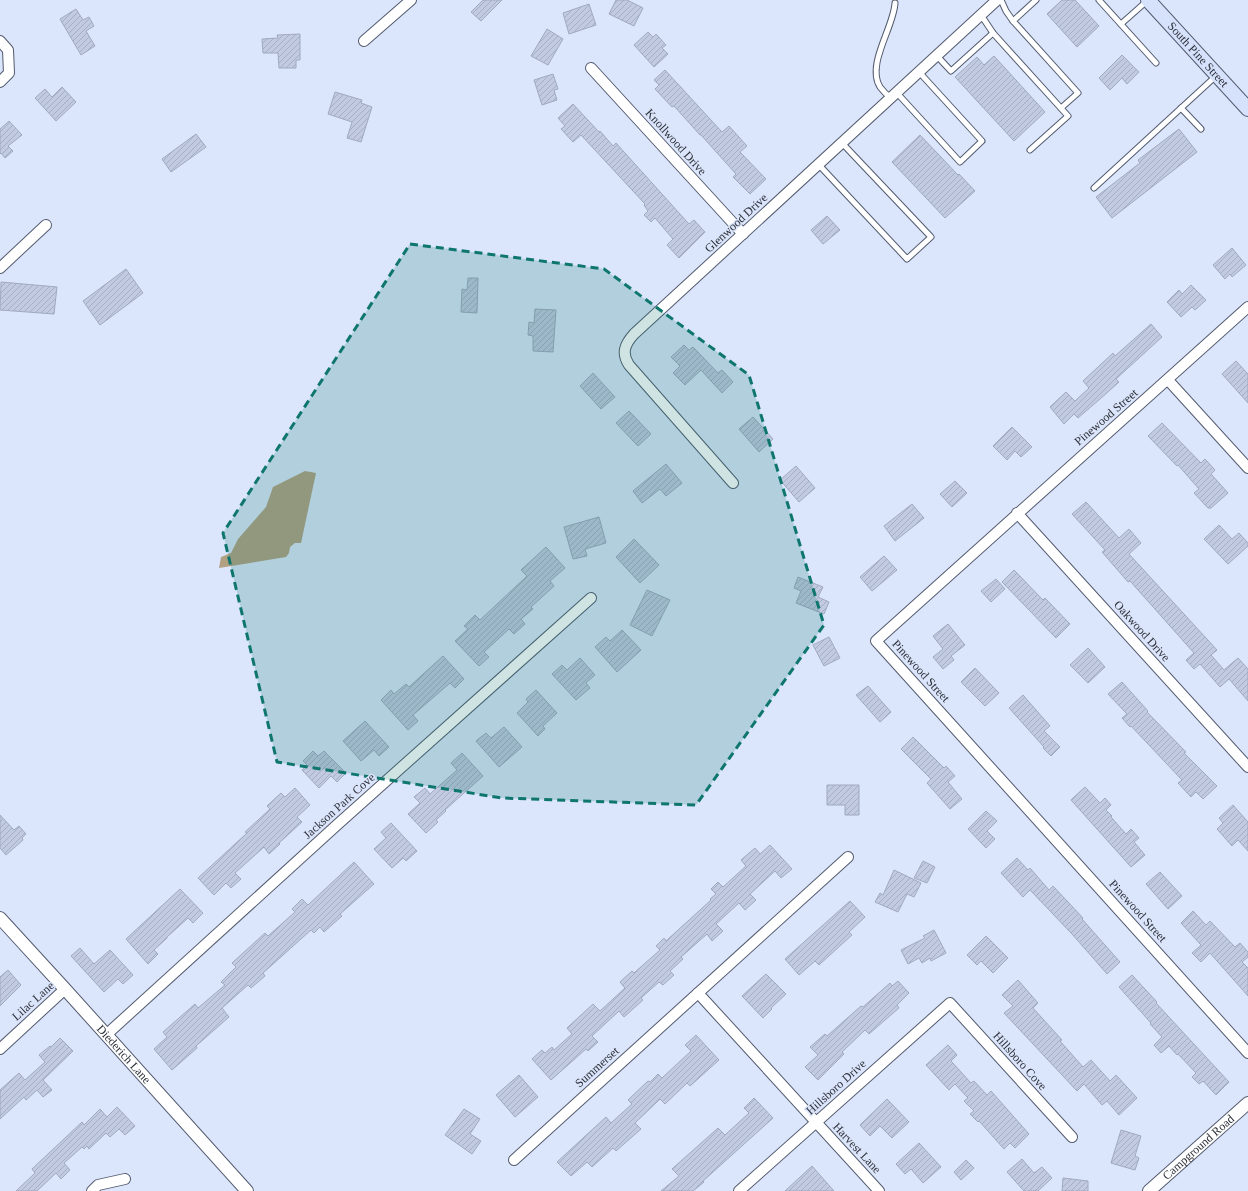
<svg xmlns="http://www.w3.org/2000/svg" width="1248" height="1191" viewBox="0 0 1248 1191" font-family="'Times New Roman',serif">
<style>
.water{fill:#b2a083}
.building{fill:url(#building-hatch);stroke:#a0a9be}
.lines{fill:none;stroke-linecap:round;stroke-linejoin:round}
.service-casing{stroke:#535b6e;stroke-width:7}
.minor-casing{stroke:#535b6e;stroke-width:12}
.tertiary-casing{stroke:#535b6e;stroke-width:14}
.secondary-casing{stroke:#535b6e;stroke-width:16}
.service{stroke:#fff;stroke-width:5}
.minor{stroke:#fff;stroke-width:10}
.tertiary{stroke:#fff;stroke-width:12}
.secondary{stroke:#d6e1fc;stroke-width:14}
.marked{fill:#0f766e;fill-opacity:0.2;stroke:#0f766e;stroke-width:3;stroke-dasharray:8 5;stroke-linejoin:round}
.labels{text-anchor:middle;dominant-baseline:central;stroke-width:3;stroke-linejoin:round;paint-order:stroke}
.street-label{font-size:12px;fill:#2b2f37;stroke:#dbe5fb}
</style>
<defs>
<pattern id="building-hatch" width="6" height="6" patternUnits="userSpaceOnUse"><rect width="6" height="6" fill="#c1cae0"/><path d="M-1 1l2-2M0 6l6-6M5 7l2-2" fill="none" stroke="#a6aec1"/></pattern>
</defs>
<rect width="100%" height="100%" fill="#dbe5fb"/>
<!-- water -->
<polygon class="water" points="305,471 316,473 301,543 295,543 290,547 289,553 286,557 219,568 221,557 231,553 238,539 266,507 273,487"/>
<!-- building -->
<g class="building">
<polygon points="483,0 502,0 481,21 471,12"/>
<polygon points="616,0 627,0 643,8 634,26 609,14"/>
<polygon points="1062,0 1075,0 1099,26 1077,47 1047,14"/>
<polygon points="589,4 596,25 569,34 563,13"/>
<polygon points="76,9 83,20 89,17 94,26 86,31 95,46 81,55 60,19"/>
<polygon points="547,29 563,39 548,65 531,56"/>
<polygon points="648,32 653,37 656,34 666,45 662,48 668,54 654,67 634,45"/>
<polygon points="300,34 300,60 296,60 296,68 279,68 278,53 263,53 262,39 278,38 277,35"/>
<polygon points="1122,55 1139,72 1127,84 1122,78 1110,90 1099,78"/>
<polygon points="994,56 1045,112 1014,141 955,77 977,57 984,65"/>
<polygon points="665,70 722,132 729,126 747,146 740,152 766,179 750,194 733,177 736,174 701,135 700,135 674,106 672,107 655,89 659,85 654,80"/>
<polygon points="553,74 558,89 554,90 557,100 542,105 534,80"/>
<polygon points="62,87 76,102 56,121 35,98 45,89 52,97"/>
<polygon points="335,92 362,100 361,103 372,107 361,142 347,138 352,122 328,114"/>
<polygon points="573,104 599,132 600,131 613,146 616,143 689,224 694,220 705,232 679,258 667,245 673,239 655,218 651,222 644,215 648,211 644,205 645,204 581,135 573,142 561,129 565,126 558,118"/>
<polygon points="9,121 22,135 8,146 13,151 5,158 1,153 0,154 0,129"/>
<polygon points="1179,129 1197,152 1112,218 1096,197 1140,163 1138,160"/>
<polygon points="196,134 206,147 171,172 162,159"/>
<polygon points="920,135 958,175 959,174 975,191 945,218 892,162"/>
<polygon points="827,216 840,230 823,244 811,230"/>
<polygon points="1232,248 1246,265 1232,277 1230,274 1225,279 1213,265"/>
<polygon points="126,269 143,293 100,325 83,301"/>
<polygon points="468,278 478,278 477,313 461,312 462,289 467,290"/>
<polygon points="1,282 57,287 54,314 0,310"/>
<polygon points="1191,285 1206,300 1195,310 1192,307 1181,317 1167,302 1179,290 1182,294"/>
<polygon points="535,309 556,310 553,352 533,351 533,336 528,335 529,322 534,323"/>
<polygon points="1151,324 1162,337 1116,379 1119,382 1100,399 1078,418 1074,414 1064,424 1050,407 1066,392 1075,401 1089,388 1083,381 1113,353 1115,356"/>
<polygon points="684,345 689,350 693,347 718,373 722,370 733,382 722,393 701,370 685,385 673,373 680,366 671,357"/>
<polygon points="1236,361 1248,374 1248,403 1222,374"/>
<polygon points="593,373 615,397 601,409 580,386"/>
<polygon points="629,411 651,434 638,446 616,423"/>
<polygon points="753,417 773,439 759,452 739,429"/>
<polygon points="1162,423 1201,463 1205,459 1215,470 1211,474 1228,493 1211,508 1208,508 1194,493 1199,489 1178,465 1177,466 1148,436"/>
<polygon points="1012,427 1032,447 1021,457 1015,451 1007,460 993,446"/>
<polygon points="666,464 682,483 666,496 660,489 642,503 633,491"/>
<polygon points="796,466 815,488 799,502 780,480"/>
<polygon points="955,481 967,493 952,507 940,494"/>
<polygon points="1086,502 1119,538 1129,529 1141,543 1129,554 1217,650 1211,655 1224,670 1238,658 1248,669 1248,701 1229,679 1220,687 1200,664 1194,669 1186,660 1194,653 1130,581 1128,582 1102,552 1105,550 1072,514"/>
<polygon points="912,504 924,518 895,541 884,526"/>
<polygon points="599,517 606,543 585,549 587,556 573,559 564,527"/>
<polygon points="1219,525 1232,539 1239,533 1248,543 1248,546 1228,564 1204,539"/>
<polygon points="634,539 659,565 640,583 616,557"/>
<polygon points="546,547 565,568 550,581 554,586 531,607 533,609 521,619 525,624 514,634 509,629 484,652 489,657 479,666 455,641 468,629 464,626 475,615 480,620 527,576 521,570"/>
<polygon points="884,556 897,570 872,591 860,577"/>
<polygon points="1014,570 1043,600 1045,598 1070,624 1056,638 1002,582"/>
<polygon points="798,577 823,587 818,597 829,602 824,614 796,603 801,591 794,588"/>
<polygon points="996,579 1005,589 991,602 981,591"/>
<polygon points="647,590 670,600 652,636 630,625"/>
<polygon points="948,624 965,645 951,656 954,660 943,669 933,657 943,649 933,636"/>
<polygon points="622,630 641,650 617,672 595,647 606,637 610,641"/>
<polygon points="829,637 840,658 824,666 813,645"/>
<polygon points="1088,648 1105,667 1088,683 1070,665"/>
<polygon points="443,656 464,679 455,688 450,683 413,715 418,721 408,730 381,700 391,690 394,694 406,684 409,687"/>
<polygon points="580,658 595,675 586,683 590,688 576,700 552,674 562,665 567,670"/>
<polygon points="975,668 999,693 985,706 961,682"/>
<polygon points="1122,682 1148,711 1147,712 1186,752 1184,753 1217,786 1203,799 1196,792 1191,797 1178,783 1182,780 1131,726 1130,727 1122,718 1127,714 1108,694"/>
<polygon points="868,686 891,712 880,722 856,695"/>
<polygon points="536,690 557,713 543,726 545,729 538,736 517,713 528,702 526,699"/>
<polygon points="1023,695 1050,726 1044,731 1060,747 1051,756 1043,748 1044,747 1009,708"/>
<polygon points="365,721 389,747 379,756 374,750 361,761 343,741"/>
<polygon points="504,727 522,747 499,767 476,741 486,733 491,738"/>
<polygon points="913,737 944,768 946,766 955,776 948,782 962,799 950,809 927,783 931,779 901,749"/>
<polygon points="313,751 318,756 324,751 346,773 337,782 331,776 319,788 302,770 307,765 303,761"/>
<polygon points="462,753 483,776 445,810 446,811 436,820 438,822 426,833 408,814 420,803 414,797 425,788 430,794 457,770 451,763"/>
<polygon points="827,785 859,785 859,815 845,815 845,805 827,805"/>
<polygon points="1085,787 1100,803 1105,798 1111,805 1106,810 1112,816 1111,817 1126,834 1131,829 1139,838 1134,842 1145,855 1131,867 1071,800"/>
<polygon points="295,788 310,805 297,817 302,822 279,843 280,844 269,854 264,847 235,873 241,879 231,888 226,883 214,895 198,878 247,833 245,832 270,809 267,806 281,793 285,797"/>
<polygon points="1233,805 1248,822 1248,851 1238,840 1232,846 1217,829 1223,823 1219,818"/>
<polygon points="986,811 997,821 987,831 995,839 986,848 968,829"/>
<polygon points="0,815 14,830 19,826 26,834 22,838 23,840 6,855 0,848"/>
<polygon points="391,823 417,851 406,861 403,858 392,868 374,849 386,838 381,832"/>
<polygon points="770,845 792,869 781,878 775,871 750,894 756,900 745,910 739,903 716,924 723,931 712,941 707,934 681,957 683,959 670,971 674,975 663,985 659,982 641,998 643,1000 624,1017 619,1011 592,1036 598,1042 588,1051 586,1049 551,1080 532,1059 542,1050 545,1053 552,1047 554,1050 572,1034 567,1028 593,1004 600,1011 625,988 620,982 632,971 634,973 660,950 656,946 664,938 666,941 711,900 710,899 716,894 711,889 718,882 723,887 746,866 741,860 755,848 760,854"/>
<polygon points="1017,858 1028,870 1030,868 1049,890 1053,886 1083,918 1082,919 1120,962 1107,974 1072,934 1030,890 1023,897 1001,873"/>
<polygon points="923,861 935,867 927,883 914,878"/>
<polygon points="354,862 374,884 340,914 342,916 324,932 320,927 314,933 311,930 263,973 265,976 251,988 248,985 222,1008 229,1017 196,1046 197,1048 172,1070 154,1049 167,1037 163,1032 195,1004 198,1008 225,985 221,982 236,967 232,963 265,933 268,936 295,912 292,909 302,899 308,905"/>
<polygon points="894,870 921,883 914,897 907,894 898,912 875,902 880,893 883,895"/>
<polygon points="1160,872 1182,896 1168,909 1146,884"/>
<polygon points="180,889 203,913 193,923 188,918 167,937 167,938 154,950 158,954 148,964 126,939"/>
<polygon points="850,901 865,917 849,932 852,935 819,965 815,961 799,975 785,959"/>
<polygon points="1193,911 1206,925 1210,921 1235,947 1240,943 1248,952 1248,957 1242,962 1248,968 1248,996 1210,953 1201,962 1192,953 1201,945 1181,923"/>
<polygon points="934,930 946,953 931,961 930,958 922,963 919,958 908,964 901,950 925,938 923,936"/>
<polygon points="986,936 1008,958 993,973 981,961 977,965 967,955"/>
<polygon points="80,948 94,964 110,950 133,975 123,984 118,979 104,992 71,956"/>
<polygon points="8,970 21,985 0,1006 0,977"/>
<polygon points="766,974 786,994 771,1008 772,1009 763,1018 742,996"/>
<polygon points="1132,975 1157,1002 1156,1003 1229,1082 1216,1095 1203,1081 1199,1084 1192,1077 1196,1073 1178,1054 1177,1055 1169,1046 1161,1053 1154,1045 1162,1037 1150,1024 1151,1023 1119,987"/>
<polygon points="1018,980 1038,1003 1033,1008 1062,1040 1060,1041 1083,1067 1091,1060 1110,1081 1116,1075 1137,1098 1119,1115 1107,1101 1102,1105 1084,1084 1077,1091 1004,1013 1013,1006 1002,995"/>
<polygon points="898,981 909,993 897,1005 899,1008 869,1034 865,1030 842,1052 844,1054 818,1080 805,1067 818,1055 810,1047 825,1034 827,1036 861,1006 863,1007 890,983 892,986"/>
<polygon points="696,1035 719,1060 690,1086 687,1083 665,1104 660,1099 635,1123 641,1129 616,1151 613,1148 592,1167 587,1162 571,1176 557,1162 606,1117 611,1123 632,1104 628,1100 648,1081 650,1082 658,1074 662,1078 691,1051 685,1045"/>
<polygon points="60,1038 73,1051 43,1080 52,1090 43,1097 37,1090 26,1100 24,1097 0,1119 0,1090 19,1073 25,1080 45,1062 39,1055 50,1046 51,1047"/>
<polygon points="948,1045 957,1055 951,1061 971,1083 974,1081 987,1095 991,1091 1029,1134 1015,1148 1010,1143 1004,1149 979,1121 978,1122 970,1114 974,1111 964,1101 968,1098 955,1084 949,1090 926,1065"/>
<polygon points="519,1075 538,1097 515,1117 496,1095"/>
<polygon points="754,1098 773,1118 703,1181 704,1182 693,1191 661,1191 679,1176 672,1169 718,1128 725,1135 749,1113 744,1108"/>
<polygon points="887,1099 909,1122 892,1138 880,1126 870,1136 860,1125"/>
<polygon points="117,1107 135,1126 125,1135 119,1129 110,1137 106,1133 89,1149 87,1146 84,1149 82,1147 64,1163 70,1170 61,1179 56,1173 37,1191 16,1191 35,1173 32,1169 82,1122 84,1125 100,1109 107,1117"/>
<polygon points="464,1109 480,1119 470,1134 481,1141 472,1154 445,1135"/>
<polygon points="1121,1130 1141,1136 1135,1156 1139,1158 1135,1170 1111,1163"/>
<polygon points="919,1143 941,1167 923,1183 911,1169 905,1174 896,1164"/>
<polygon points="1022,1159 1034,1173 1042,1167 1052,1178 1038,1191 1024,1191 1007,1172"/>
<polygon points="966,1160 974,1168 961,1180 954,1172"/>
<polygon points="812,1166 834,1191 785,1191"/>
<polygon points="1063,1178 1088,1181 1088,1191 1062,1191"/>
</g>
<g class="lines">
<defs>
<g id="service">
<polyline points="1001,0 1006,11 1013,21"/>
<polyline points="1036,0 1013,21 1078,93 1061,108"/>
<polyline points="1099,0 1156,63"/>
<polyline points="981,15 993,33 1068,116 1030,150"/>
<polyline points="1121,24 1147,1"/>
<polyline points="937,56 951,71 993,33"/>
<polyline points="897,93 960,162 982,141 919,72"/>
<path d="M891,98C887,95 883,91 880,87C866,64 894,27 895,3"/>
<polyline points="1181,108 1201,129"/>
<polyline points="819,165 907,259 931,237 842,143"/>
<polyline points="1094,188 1216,76"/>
</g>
<g id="minor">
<polyline points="0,41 8,50 9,73 0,82"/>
<polyline points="364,41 411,0"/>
<polyline points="591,68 743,234"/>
<polyline points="0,268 46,225"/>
<path d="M1248,307C1125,419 1000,529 876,641L1248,1053"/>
<polyline points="1168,380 1248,468"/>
<path d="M733,483L629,365C621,353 625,344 634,334L997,0"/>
<polyline points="1017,513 1248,767"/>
<polyline points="698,993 879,1191"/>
<polyline points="106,1035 338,824 591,598"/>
<polyline points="0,1049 65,989"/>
<polyline points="514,1160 848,857"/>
<polyline points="92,1191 98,1185 125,1179"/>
<polyline points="739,1191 950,1003 1072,1137"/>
</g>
<g id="tertiary">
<path id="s1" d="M0,918L65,989L247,1191"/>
<path id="s2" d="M1149,1191L1248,1103"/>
</g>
<g id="secondary">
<path id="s3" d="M1148,0L1248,109"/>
</g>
</defs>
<!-- service casing -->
<use href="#service" class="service-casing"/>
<!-- minor casing -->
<use href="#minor" class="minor-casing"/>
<!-- tertiary casing -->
<use href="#tertiary" class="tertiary-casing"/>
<!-- secondary casing -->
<use href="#secondary" class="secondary-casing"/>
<!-- service -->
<use href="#service" class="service"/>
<!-- minor -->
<use href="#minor" class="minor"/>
<!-- tertiary -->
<use href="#tertiary" class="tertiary"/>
<!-- secondary -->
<use href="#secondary" class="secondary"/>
</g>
<!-- marked area -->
<path class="marked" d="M410,244L604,269L749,375L824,625L696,805L502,798L277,762L223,533Z"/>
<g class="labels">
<!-- street labels -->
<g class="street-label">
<text stroke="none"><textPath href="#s3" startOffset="74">South Pine Street</textPath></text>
<text transform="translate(676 142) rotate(48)">Knollwood Drive</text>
<text transform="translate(736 223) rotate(-43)">Glenwood Drive</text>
<text transform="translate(1106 417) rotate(-41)">Pinewood Street</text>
<text transform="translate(1142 631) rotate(48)">Oakwood Drive</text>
<text transform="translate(921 671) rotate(48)">Pinewood Street</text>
<text transform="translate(339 806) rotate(-42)">Jackson Park Cove</text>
<text transform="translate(1138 911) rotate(48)">Pinewood Street</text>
<text transform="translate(33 1001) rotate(-42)">Lilac Lane</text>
<text stroke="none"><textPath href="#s1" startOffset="184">Diederich Lane</textPath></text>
<text transform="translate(1020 1061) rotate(48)">Hillsboro Cove</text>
<text transform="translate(597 1067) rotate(-42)">Summerset</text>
<text transform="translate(836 1087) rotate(-42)">Hillsboro Drive</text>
<text stroke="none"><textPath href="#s2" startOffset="66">Campground Road</textPath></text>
<text transform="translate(857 1148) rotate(47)">Harvest Lane</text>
</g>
</g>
</svg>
